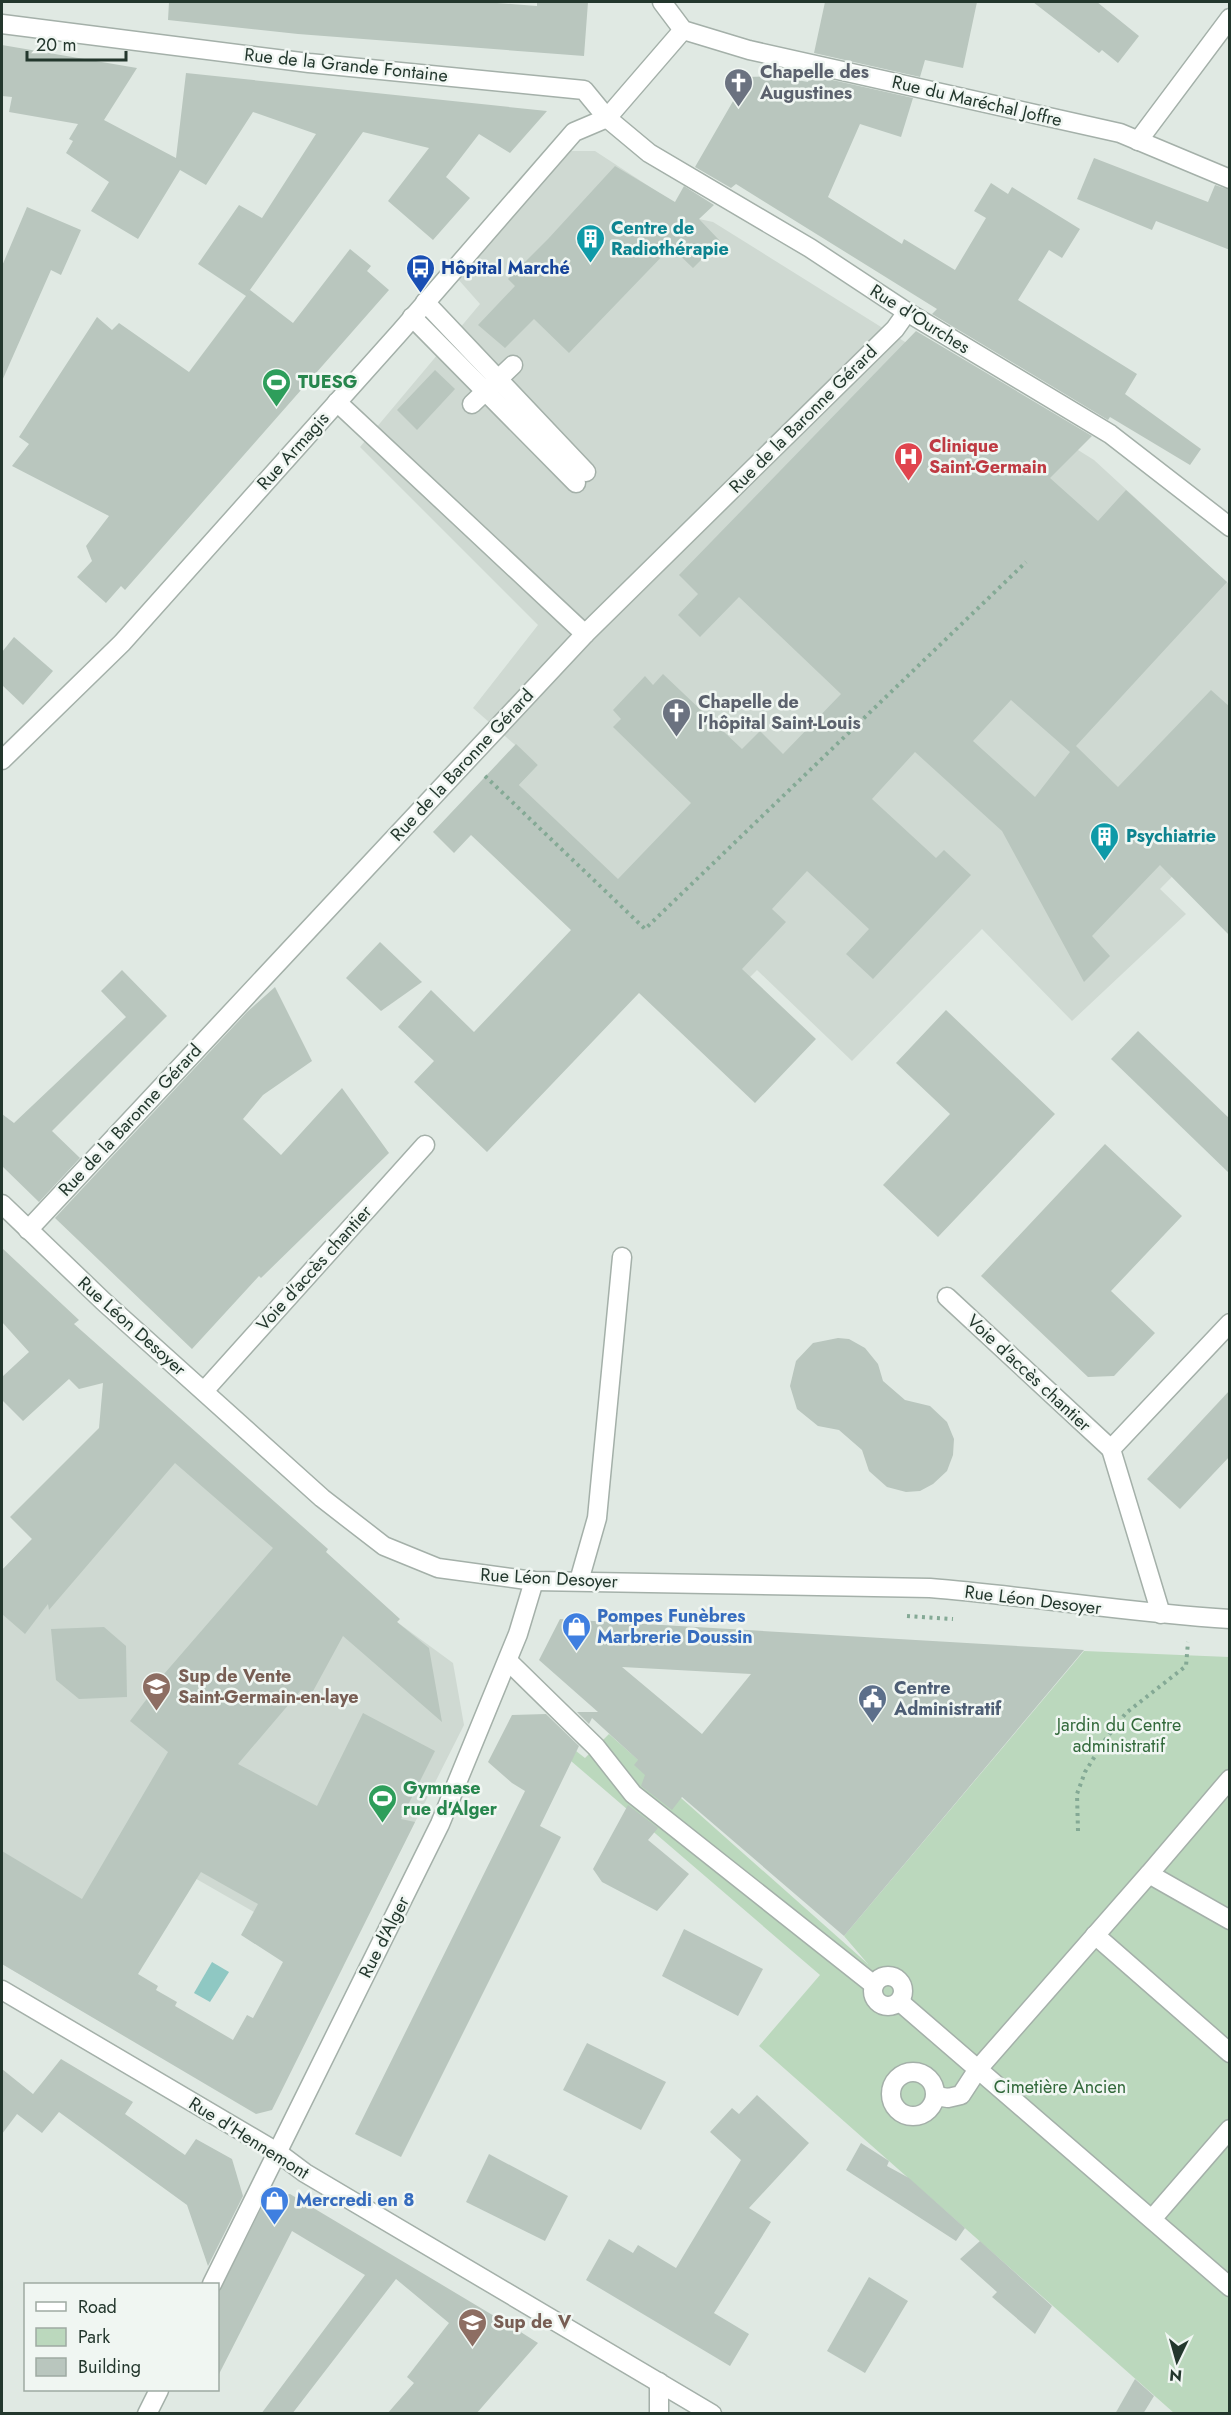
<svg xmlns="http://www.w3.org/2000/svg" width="1231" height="2415" viewBox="0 0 1231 2415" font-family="Jost,sans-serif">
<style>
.built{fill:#cfd9d2}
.green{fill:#bbd8bd}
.water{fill:#8fc8c3}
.building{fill:#b9c6be;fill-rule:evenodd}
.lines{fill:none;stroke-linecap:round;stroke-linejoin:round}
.minor-casing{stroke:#a4b0a9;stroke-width:21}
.path{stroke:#84a995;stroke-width:4;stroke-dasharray:3 4.5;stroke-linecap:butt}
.minor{stroke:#fff;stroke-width:18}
.labels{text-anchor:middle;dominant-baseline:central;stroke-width:5;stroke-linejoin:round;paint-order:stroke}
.street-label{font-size:18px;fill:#23372d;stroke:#f0f6f2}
.worship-label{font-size:18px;font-weight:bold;fill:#5b616d;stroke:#f0f6f2;text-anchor:start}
.culture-label{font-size:18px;font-weight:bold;fill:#0d838f;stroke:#f0f6f2;text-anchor:start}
.transit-label{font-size:18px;font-weight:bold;fill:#164399;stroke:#f0f6f2;text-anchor:start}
.leisure-label{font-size:18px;font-weight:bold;fill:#27864d;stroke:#f0f6f2;text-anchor:start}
.health-label{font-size:18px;font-weight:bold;fill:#be3a42;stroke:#f0f6f2;text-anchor:start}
.shop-label{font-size:18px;font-weight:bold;fill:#366cbe;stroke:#f0f6f2;text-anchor:start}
.education-label{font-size:18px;font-weight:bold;fill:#785e54;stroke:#f0f6f2;text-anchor:start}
.service-label{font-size:18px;font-weight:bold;fill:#4e5e75;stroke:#f0f6f2;text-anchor:start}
.park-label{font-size:18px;fill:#32693b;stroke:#f0f6f2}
</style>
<rect width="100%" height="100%" fill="#e0e9e3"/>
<!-- built -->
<g class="built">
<polygon points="569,151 595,151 699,219 713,222 1094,460 1229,584 1229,819 1160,889 1186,914 1072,1021 982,929 852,1061 757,970 742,985 673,934 519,785 538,765 473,708 538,625 360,447 480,304 457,278"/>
<polygon points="163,1404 397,1622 453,1663 464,1725 350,1951 254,1912 172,1865 108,2026 2,1964 2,1570"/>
</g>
<!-- green -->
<polygon class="green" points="1084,1651 1229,1657 1229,2413 1174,2413 759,2046 820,1975 571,1761 576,1751 585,1758 609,1734 868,1964 844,1936"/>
<!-- water -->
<polygon class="water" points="212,1962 229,1972 210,2002 194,1993"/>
<!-- building -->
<g class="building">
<polygon points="169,2 484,2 537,6 537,2 588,2 584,56 298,34 168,20"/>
<polygon points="825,2 977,2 963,68 925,60 920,77 814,53"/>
<polygon points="1033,2 1097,2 1139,36 1118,63 1102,50 1099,53"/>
<polygon points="2,45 137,68 104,120 176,158 186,73 547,111 510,153 479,134 446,177 470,198 433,240 388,201 429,148 363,132 247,294 250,290 293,323 350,249 371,266 367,271 389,290 125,590 121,586 106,603 77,577 92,561 86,546 109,516 12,466 29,444 19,437 97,317 112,330 119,323 189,372 246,296 198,264 239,205 262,218 316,134 253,112 206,185 180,170 138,239 91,211 109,182 66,153 73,141 69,139 78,124 9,112 12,97 2,96"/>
<polygon points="810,75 913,98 901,137 860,124 828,197 902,244 904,239 955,270 986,218 974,211 991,183 1008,194 1012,187 1080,229 1062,258 1049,250 1018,300 1137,374 1125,394 1201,449 1190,465 1110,417 1108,420 932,314 937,309 736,184 731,188 695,167 747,77 776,76 808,82"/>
<polygon points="1094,158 1208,202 1215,185 1230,190 1230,250 1156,221 1152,230 1077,199"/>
<polygon points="615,166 675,202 684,186 714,205 699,219 720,241 693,268 671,247 569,353 534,319 505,348 478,325 515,286 508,279 548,239"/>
<polygon points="27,207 81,230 61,275 51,270 2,381 2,266"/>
<path d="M916,331L1092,436L1050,478L1098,521L1126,490L1227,582L1076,746L1118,787L1211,690L1230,707V936L1160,865L1092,936L1110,956L1084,982L1002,831L915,752L872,799L936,858L944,850L971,875L873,979L846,954L869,929L807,871L772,909L786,922L742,969L816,1039L755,1103L639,993L487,1152L414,1082L434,1061L398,1027L431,990L474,1032L571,930L471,835L454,853L433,832L516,744L538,765L519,785L618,879L691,803L613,727L621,719L613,710L645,676L653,685L663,674L742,749L760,731L783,754L841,694L739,597L700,637L678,615L698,594L679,575ZM1011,700L1070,752L1035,797L973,741Z"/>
<polygon points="435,370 455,389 417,430 397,410"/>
<polygon points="14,637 53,671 23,705 2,685 2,652"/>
<polygon points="380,942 422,982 381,1011 346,978"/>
<polygon points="122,970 167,1016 52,1131 80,1158 39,1202 2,1166 2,1114 14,1123 126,1017 101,991"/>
<polygon points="275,987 312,1061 263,1095 243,1119 281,1155 342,1088 389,1153 261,1278 259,1276 192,1349 55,1218 247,1012"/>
<polygon points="946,1010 1055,1114 938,1237 883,1185 950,1114 896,1063"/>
<polygon points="1138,1031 1230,1119 1230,1174 1111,1059"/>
<polygon points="1105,1144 1182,1216 1111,1291 1155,1333 1114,1376 1088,1377 981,1276"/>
<path d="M2,1248L79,1320L74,1324L328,1549L326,1552L400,1619L397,1622L429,1648L442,1722L343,1636L312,1693L301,1690L238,1764L317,1806L363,1713L435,1751L401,1819L415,1822L272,2110L256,2114L2,1964V1851L82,1899L168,1752L130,1721L149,1696H145L273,1548L175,1463L49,1610L48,1604L25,1634L2,1614V1570L32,1539L10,1517L99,1428L103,1383L79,1389L69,1379L23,1421L2,1400V1377L29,1352L2,1322ZM201,1872L258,1904L241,1935L283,1962L253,2018L247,2015L233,2040L175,2006L177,2002L156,1990L158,1986L138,1974Z"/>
<polygon points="838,1338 849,1339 865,1348 878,1364 883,1381 905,1400 930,1406 947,1422 954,1439 953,1455 947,1471 933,1484 920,1491 906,1492 887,1487 869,1471 862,1450 839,1430 818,1426 797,1409 790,1386 796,1361 813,1343"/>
<polygon points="1230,1390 1230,1456 1180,1509 1147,1479"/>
<path d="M560,1619L1052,1648L1084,1650L844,1936L682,1797L672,1810L641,1786L645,1775L634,1765L638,1760L592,1718L589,1724L577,1712H598L539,1660ZM622,1667L751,1674L702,1734Z"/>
<polygon points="104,1627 126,1646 127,1697 79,1699 56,1680 51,1629"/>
<polygon points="546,1714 579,1746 540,1826 561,1837 401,2157 355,2134 525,1791 512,1783 488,1762 512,1715"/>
<polygon points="628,1805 658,1828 648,1840 689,1874 657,1911 602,1882 593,1869"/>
<polygon points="684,1929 763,1969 738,2016 662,1976"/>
<polygon points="587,2043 666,2082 641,2130 563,2090"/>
<polygon points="61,2059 133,2102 125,2114 185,2155 196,2139 232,2159 243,2196 208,2266 187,2205 59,2112 42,2133 17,2114 2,2134 2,2069 33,2094"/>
<polygon points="757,2095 809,2143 749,2208 771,2222 714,2313 749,2334 730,2366 586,2280 609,2239 633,2253 638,2245 676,2268 741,2160 710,2132 732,2108 739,2114"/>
<polygon points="861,2143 889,2161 887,2166 909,2178 965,2228 956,2241 846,2170"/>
<polygon points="489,2154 568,2196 545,2241 466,2202"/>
<polygon points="290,2194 516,2329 538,2343 476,2414 387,2414 414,2383 407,2377 449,2323 396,2279 292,2414 261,2414 365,2275 292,2231 218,2376 218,2293 265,2201"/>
<polygon points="980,2241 1052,2306 1035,2334 992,2297 997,2292 960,2259"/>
<polygon points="869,2277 908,2301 865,2373 827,2351"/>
<polygon points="1135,2379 1154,2396 1143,2414 1115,2414"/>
</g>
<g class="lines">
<defs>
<g id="minor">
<polyline points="662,2 683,30 749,50 1120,133 1230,179"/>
<polyline points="2,24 309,63 584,90 607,118 649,153 810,248 907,312 1110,434 1230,527"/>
<polyline points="1138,141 1230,18"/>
<polyline points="425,302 586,472"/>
<polyline points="412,317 576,483"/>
<polyline points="337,402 585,634"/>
<polyline points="472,404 513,365"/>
<polyline points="2,760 122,643 400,332 574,132 607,118 683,30"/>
<path d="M2,1204L103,1301L322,1498L384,1546L438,1568L534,1581L930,1588C1030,1596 1129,1613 1230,1619"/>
<polyline points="28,1230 585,634 895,329 907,312"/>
<polyline points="947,1297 1111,1449"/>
<polyline points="204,1391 425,1145"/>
<polyline points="579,1581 597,1518 622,1257"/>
<polyline points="1161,1614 1111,1449 1230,1323"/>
<polyline points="508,1661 596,1747 633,1794 874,1985"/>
<polyline points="1149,1874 1230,1779"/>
<polyline points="1095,1935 1230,2053"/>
<circle cx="888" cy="1991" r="15"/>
<polyline points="2,1990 277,2152 305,2173 712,2414"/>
<polyline points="900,2002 1230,2287"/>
<circle cx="913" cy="2094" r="22"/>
<polyline points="936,2096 948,2098 961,2095 978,2069 1149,1874 1230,1920"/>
<polyline points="1152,2219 1230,2129"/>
<polyline points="212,2284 440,1824 518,1634 534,1581"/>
<polyline points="147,2414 159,2390"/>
<polyline points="659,2414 659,2382"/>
</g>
</defs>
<!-- minor casing -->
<use href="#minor" class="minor-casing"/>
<!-- path -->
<g class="path">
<polyline points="485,776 645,929 1026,562"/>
<polyline points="907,1616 953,1619"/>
<polyline points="1078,1831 1077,1794 1085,1772 1105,1740 1126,1713 1186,1666 1188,1642"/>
</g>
<!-- minor -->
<use href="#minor" class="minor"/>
</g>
<!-- icons -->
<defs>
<symbol id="church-pin" viewBox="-11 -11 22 30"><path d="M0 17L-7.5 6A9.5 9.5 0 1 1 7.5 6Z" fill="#6b7280" stroke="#f0f6f2"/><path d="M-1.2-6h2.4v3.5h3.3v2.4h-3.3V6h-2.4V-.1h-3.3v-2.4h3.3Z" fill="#fff"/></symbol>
<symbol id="building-pin" viewBox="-11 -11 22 30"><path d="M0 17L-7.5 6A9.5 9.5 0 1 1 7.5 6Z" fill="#0f9aa8" stroke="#f0f6f2"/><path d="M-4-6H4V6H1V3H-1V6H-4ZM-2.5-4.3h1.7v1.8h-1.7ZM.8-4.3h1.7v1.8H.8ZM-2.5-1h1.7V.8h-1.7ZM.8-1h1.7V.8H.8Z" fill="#fff"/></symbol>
<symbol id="bus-pin" viewBox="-11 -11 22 30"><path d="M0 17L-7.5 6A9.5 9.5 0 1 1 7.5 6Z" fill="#1a4fb4" stroke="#f0f6f2"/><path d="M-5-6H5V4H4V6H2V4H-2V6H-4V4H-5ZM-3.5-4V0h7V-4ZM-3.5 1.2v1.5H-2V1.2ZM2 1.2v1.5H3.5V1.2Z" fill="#fff"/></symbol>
<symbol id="stadium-pin" viewBox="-11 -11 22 30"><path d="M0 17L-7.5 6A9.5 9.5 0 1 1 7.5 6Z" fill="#2e9e5b" stroke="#f0f6f2"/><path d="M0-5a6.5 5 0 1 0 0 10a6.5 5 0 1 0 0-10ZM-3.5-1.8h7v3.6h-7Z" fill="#fff"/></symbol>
<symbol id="hospital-pin" viewBox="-11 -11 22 30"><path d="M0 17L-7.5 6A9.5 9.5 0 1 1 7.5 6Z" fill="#e0444e" stroke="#f0f6f2"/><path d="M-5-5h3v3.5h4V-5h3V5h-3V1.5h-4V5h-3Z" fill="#fff"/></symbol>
<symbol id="shop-pin" viewBox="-11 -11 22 30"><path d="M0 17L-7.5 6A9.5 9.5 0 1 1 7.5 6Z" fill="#3f7fe0" stroke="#f0f6f2"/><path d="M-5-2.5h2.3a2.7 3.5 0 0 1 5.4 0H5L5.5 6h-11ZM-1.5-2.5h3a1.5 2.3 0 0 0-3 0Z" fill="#fff"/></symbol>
<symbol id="university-pin" viewBox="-11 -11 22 30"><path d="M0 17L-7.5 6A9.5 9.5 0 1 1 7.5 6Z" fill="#8d6e63" stroke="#f0f6f2"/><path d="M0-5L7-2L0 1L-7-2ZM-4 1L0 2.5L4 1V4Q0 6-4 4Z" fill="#fff"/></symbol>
<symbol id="civic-pin" viewBox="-11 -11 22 30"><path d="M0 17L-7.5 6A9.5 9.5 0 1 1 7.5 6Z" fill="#5c6f8a" stroke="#f0f6f2"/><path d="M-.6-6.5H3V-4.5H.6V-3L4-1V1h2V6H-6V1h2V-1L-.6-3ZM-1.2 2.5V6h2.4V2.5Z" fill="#fff"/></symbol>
</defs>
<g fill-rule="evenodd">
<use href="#church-pin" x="722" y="66" width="33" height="45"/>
<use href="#building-pin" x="574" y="222" width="33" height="45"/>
<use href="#bus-pin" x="404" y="252" width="33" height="45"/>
<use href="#stadium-pin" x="260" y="366" width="33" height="45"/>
<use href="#hospital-pin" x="892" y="440" width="33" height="45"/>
<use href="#church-pin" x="660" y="696" width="33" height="45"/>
<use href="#building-pin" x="1088" y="820" width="33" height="45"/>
<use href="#shop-pin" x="560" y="1610" width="33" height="45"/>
<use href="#university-pin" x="140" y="1670" width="33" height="45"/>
<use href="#civic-pin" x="856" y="1682" width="33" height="45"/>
<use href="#stadium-pin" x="366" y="1782" width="33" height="45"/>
<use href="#shop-pin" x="258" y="2184" width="33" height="45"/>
<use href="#university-pin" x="456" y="2306" width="33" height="45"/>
</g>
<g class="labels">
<!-- street labels -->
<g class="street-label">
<text transform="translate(346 65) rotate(6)">Rue de la Grande Fontaine</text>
<text transform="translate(977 101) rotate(13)">Rue du Maréchal Joffre</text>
<text transform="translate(920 319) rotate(32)">Rue d'Ourches</text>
<text transform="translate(803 419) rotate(-45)">Rue de la Baronne Gérard</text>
<text transform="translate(293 451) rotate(-48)">Rue Armagis</text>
<text transform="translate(462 765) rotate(-47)">Rue de la Baronne Gérard</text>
<text transform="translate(130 1120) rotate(-47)">Rue de la Baronne Gérard</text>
<text transform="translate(314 1268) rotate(-48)">Voie d'accès chantier</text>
<text transform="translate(132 1326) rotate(42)">Rue Léon Desoyer</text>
<text transform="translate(1029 1373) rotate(43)">Voie d'accès chantier</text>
<text transform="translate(549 1578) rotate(3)">Rue Léon Desoyer</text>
<text transform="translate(1033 1600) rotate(7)">Rue Léon Desoyer</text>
<text transform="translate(384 1937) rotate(-63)">Rue d'Alger</text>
<text transform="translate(249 2138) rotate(32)">Rue d'Hennemont</text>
</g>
<!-- worship labels -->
<g class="worship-label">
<text x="760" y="72">Chapelle des<tspan x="760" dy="21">Augustines</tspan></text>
<text x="698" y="702">Chapelle de<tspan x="698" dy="21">l'hôpital Saint-Louis</tspan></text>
</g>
<!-- culture labels -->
<g class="culture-label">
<text x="611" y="228">Centre de<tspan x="611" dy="21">Radiothérapie</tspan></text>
<text x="1126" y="836">Psychiatrie</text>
</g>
<!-- transit labels -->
<g class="transit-label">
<text x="441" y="268">Hôpital Marché</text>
</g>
<!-- leisure labels -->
<g class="leisure-label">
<text x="298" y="382">TUESG</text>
<text x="403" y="1788">Gymnase<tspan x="403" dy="21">rue d'Alger</tspan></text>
</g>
<!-- health labels -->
<g class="health-label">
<text x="929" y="446">Clinique<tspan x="929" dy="21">Saint-Germain</tspan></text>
</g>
<!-- shop labels -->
<g class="shop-label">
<text x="597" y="1616">Pompes Funèbres<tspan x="597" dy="21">Marbrerie Doussin</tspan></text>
<text x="296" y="2200">Mercredi en 8</text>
</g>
<!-- education labels -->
<g class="education-label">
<text x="178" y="1676">Sup de Vente<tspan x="178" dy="21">Saint-Germain-en-laye</tspan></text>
<text x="493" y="2322">Sup de V</text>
</g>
<!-- service labels -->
<g class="service-label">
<text x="894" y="1688">Centre<tspan x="894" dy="21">Administratif</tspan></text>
</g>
<!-- park labels -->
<g class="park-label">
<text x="1119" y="1725">Jardin du Centre<tspan x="1119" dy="21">administratif</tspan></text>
<text x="1060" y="2087">Cimetière Ancien</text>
</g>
</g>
<!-- border -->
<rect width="1231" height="2415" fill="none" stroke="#23372d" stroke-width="6"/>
<!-- legend -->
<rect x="24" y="2283" width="195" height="108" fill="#f0f6f2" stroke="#9eaaa3" stroke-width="1.5"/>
<rect x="36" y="2302" width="30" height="9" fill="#ffffff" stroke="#9eaaa3" stroke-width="1.5"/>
<text x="78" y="2313" font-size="18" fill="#23372d">Road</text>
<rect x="36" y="2328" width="30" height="18" fill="#bbd8bd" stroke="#9eaaa3" stroke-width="1.5"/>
<text x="78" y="2343" font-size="18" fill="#23372d">Park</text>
<rect x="36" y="2358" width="30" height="18" fill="#b9c6be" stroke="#9eaaa3" stroke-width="1.5"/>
<text x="78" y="2373" font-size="18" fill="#23372d">Building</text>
<!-- north arrow -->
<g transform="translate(1177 2361) rotate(185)" stroke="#f0f6f2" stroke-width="4.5" paint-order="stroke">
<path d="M0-4.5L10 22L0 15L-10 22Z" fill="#23372d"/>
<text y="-9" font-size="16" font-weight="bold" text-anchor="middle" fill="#23372d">N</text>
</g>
<!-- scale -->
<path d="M27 51v9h99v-9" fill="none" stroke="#23372d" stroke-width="3"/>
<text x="36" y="51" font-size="18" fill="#23372d" stroke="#f0f6f2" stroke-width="4.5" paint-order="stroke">20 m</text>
</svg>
